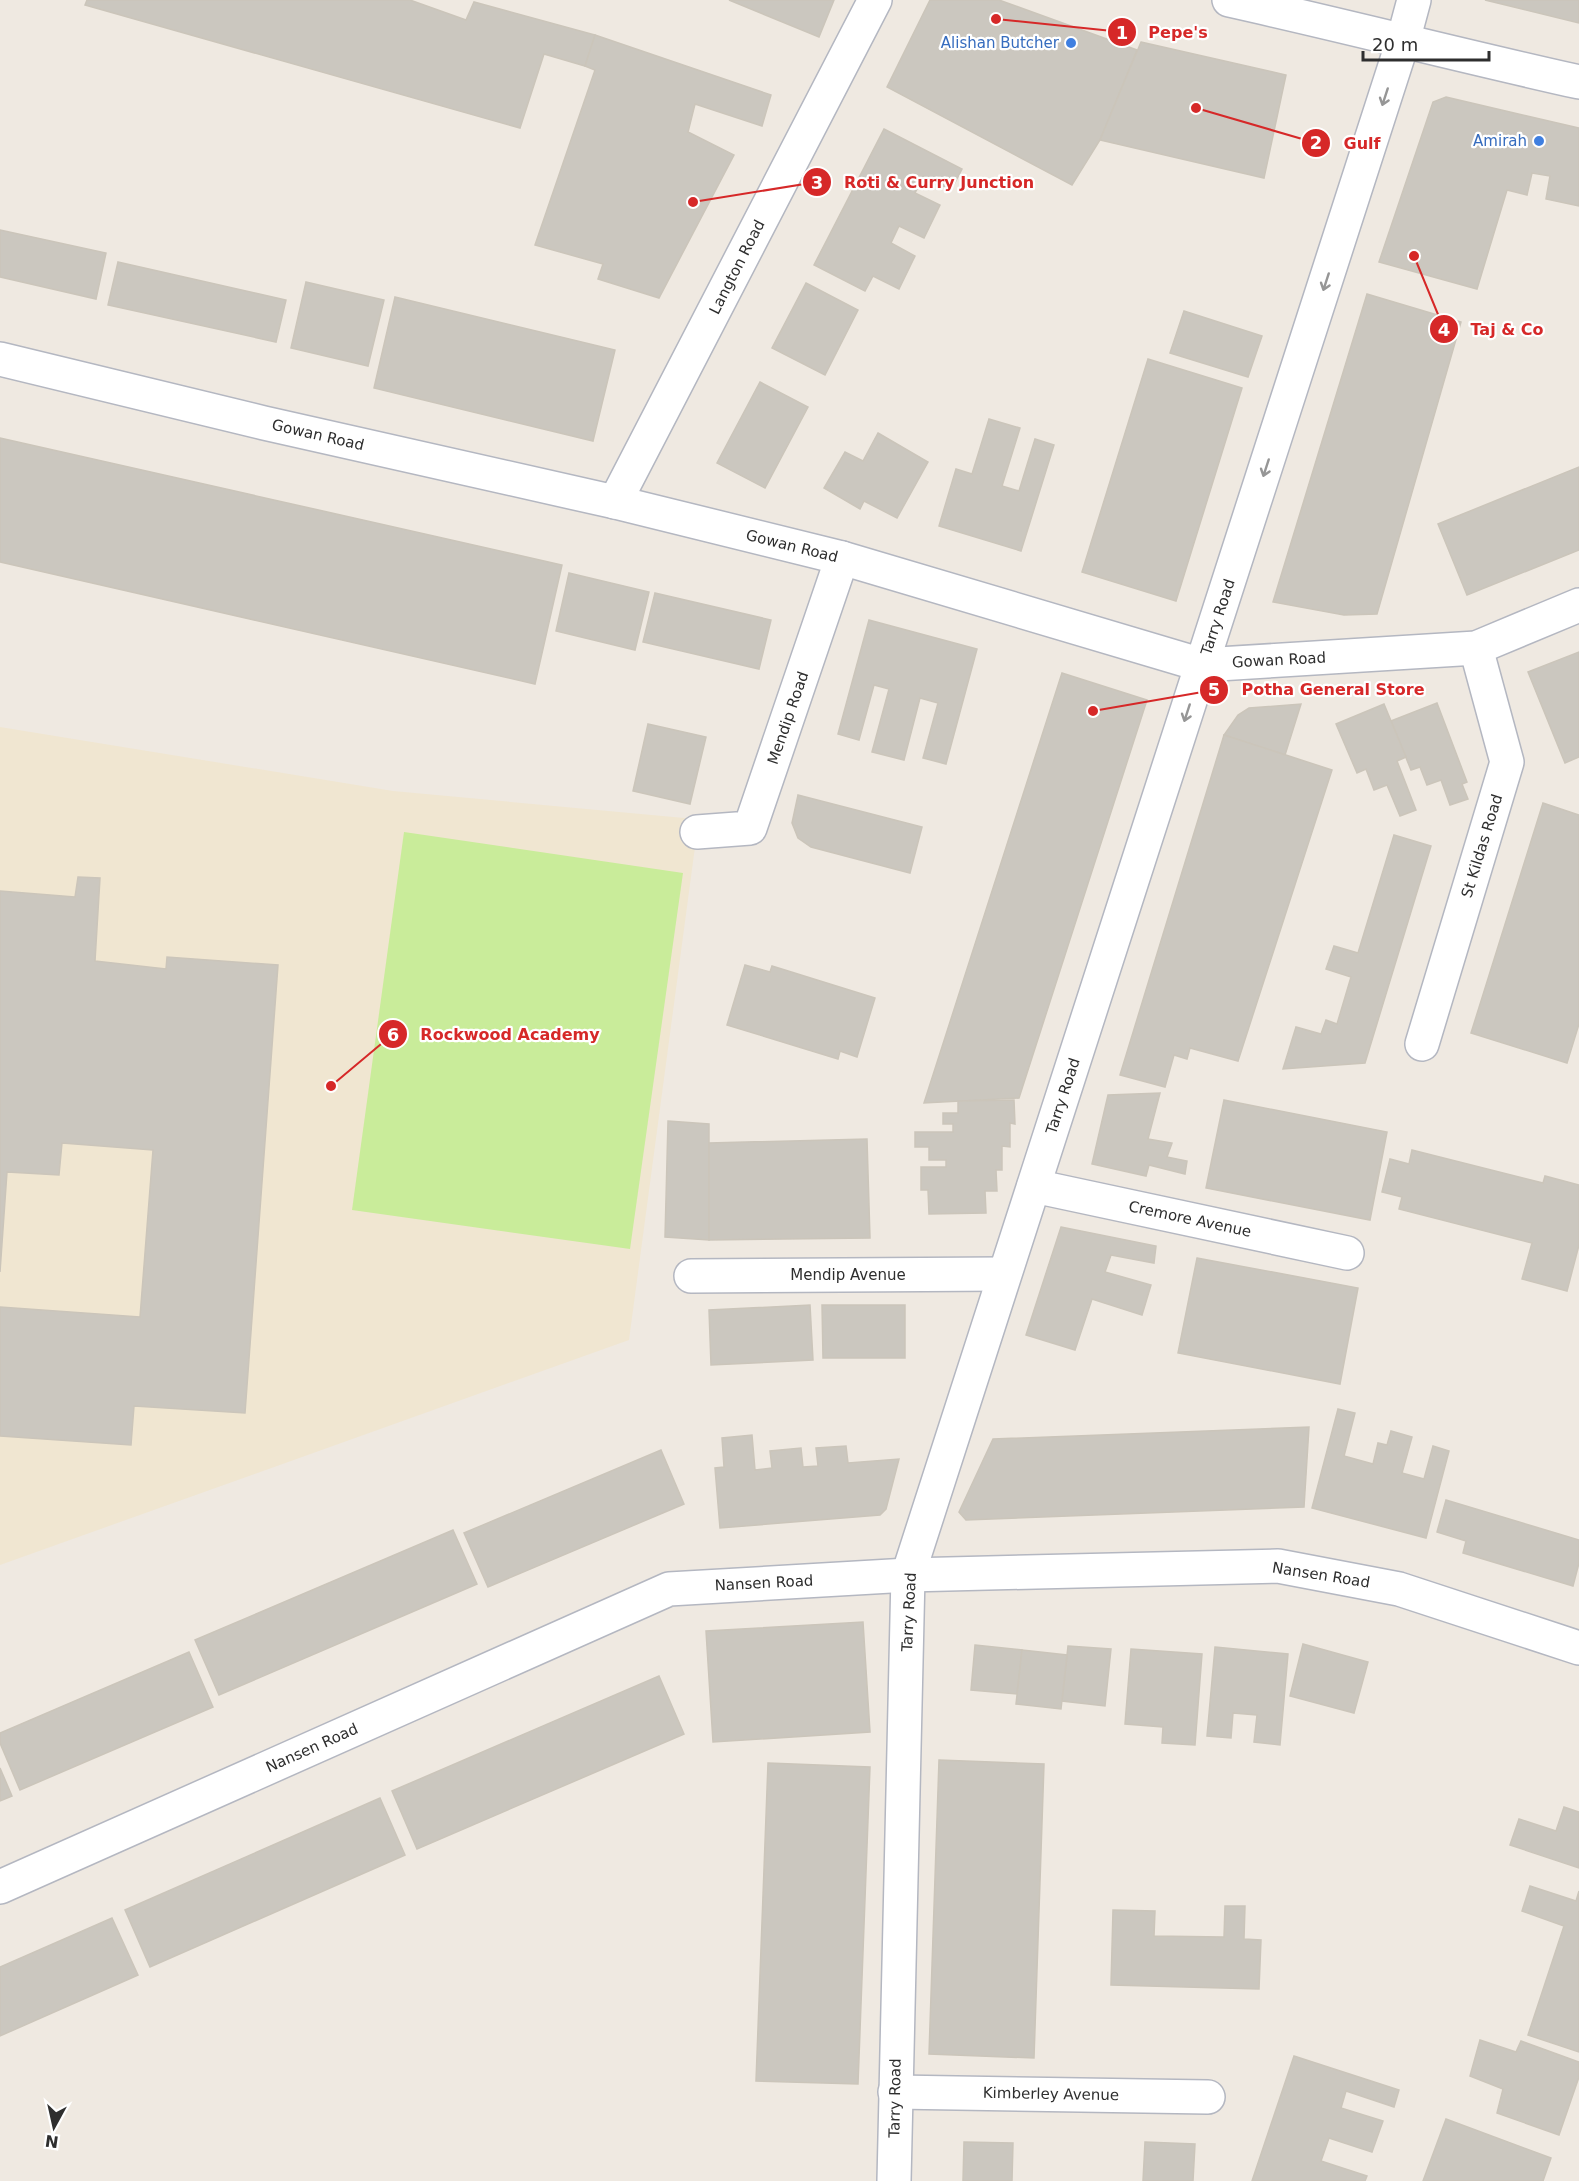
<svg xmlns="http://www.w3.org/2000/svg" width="1579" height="2181" viewBox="0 0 1579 2181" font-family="'DejaVu Sans',sans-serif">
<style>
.education{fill:#f0e6d1}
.pitch{fill:#c9ec9a}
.building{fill:#cbc7bf;stroke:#cbc5ba;stroke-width:1.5}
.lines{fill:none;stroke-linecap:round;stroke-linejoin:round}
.street-casing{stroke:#b4b7c1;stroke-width:36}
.secondary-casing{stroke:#b4b7c1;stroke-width:36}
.street{stroke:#fff;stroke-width:33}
.secondary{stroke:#fff;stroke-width:33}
.oneway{stroke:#969696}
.shop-dot{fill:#3f7fe0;stroke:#fff;stroke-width:2}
.labels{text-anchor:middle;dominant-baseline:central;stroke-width:4.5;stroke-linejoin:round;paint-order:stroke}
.shop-label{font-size:15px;fill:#366cbe;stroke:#fff;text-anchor:end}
.street-label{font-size:15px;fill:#2e2e2e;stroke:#fff}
.leader{fill:none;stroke:#d62828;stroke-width:2}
.callout-dot{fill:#d62828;stroke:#fff;stroke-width:2}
.mark-label{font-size:18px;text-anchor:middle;font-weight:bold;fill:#fff}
.callout-label{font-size:16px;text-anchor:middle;font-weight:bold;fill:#d62828;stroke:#fff;stroke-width:4.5;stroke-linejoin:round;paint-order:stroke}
</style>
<rect width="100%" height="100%" fill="#efe9e1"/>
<!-- education -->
<polygon class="education" points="0,727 393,791 695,819 697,832 629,1340 0,1565"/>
<!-- pitch -->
<polygon class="pitch" points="404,832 683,873 630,1249 352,1210"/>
<!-- building -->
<g class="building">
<polygon points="87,0 410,0 466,20 474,2 595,35 585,66 544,54 520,128 85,5"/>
<polygon points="729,0 834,0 819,37"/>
<polygon points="930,0 999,0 1137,50 1100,140 1072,185 887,87"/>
<polygon points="1485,0 1579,0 1579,23"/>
<polygon points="595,35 771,95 762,126 695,104 688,132 734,155 659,298 598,279 603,264 535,245 595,70 585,66"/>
<polygon points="1141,42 1286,75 1264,178 1100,140"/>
<polygon points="1446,97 1579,128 1579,206 1546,199 1550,176 1532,173 1527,195 1507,190 1477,289 1379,262 1433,102"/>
<polygon points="884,129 962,169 951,190 924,176 915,193 940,205 924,238 899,226 891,243 915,256 899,289 873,276 865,291 814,265"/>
<polygon points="0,230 106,253 96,299 0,277"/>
<polygon points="118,262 286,300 276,342 108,305"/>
<polygon points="306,282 384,300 368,366 291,348"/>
<polygon points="806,283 858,310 825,375 772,348"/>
<polygon points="1367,294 1461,322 1377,614 1344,615 1273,602"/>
<polygon points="395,297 615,350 593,441 374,388"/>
<polygon points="1184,311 1262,336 1248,377 1170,353"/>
<polygon points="1148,359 1242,388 1176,601 1082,572"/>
<polygon points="760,382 808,407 765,488 717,463"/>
<polygon points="989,419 1020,428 1002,486 1019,491 1035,439 1054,445 1021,551 939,526 956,469 972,474"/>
<polygon points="878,433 928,462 897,518 864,501 860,509 824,488 845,452 863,461"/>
<polygon points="0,438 562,565 535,684 0,562"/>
<polygon points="1579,467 1579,550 1467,595 1438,524"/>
<polygon points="569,573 649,592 635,650 556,631"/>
<polygon points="655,593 771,620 759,669 643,642"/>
<polygon points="869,620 977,649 946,764 923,758 938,703 920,698 904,760 872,752 889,689 874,685 859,740 838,734"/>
<polygon points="1579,652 1579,757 1565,763 1528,672"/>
<polygon points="1062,673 1147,700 1019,1098 924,1103"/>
<polygon points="1437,703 1467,782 1462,784 1468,799 1450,805 1441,780 1427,785 1420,767 1411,770 1391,721"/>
<polygon points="1301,704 1285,755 1224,735 1238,715 1249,708"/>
<polygon points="1384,704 1406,757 1397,761 1416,810 1400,816 1387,785 1374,790 1366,769 1357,773 1336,724"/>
<polygon points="648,724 706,737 690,804 633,791"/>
<polygon points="1224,735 1332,770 1238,1061 1190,1048 1187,1059 1174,1055 1165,1087 1120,1075"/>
<polygon points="798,795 922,827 910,873 811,847 798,838 792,823"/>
<polygon points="1543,803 1579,815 1579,1024 1567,1063 1471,1033"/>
<polygon points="1394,835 1431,846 1365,1063 1283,1069 1296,1027 1321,1034 1326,1020 1337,1024 1351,977 1326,969 1334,946 1358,953"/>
<polygon points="78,877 100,878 95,961 166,969 167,957 278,965 245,1413 134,1406 131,1445 0,1436 0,1307 140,1317 153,1150 62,1143 59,1175 7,1172 0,1272 0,891 75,897"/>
<polygon points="745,965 770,972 772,966 875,998 857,1057 840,1051 838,1059 727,1025"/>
<polygon points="1160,1093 1148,1139 1172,1143 1167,1157 1187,1161 1185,1174 1149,1165 1146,1176 1092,1164 1108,1095"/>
<polygon points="1014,1100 1015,1124 1010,1123 1010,1147 1002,1146 1002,1170 996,1170 997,1191 985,1191 986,1213 929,1214 928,1190 921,1190 921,1167 946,1167 946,1160 929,1160 929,1147 915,1147 915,1132 953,1132 953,1124 943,1124 943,1113 958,1113 958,1101"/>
<polygon points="1224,1100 1387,1132 1370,1220 1206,1188"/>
<polygon points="668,1121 709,1124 709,1240 665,1237"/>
<polygon points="867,1139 870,1238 709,1240 709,1143"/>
<polygon points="1412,1150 1543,1183 1545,1176 1579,1185 1579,1245 1567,1291 1522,1279 1532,1243 1399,1209 1402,1197 1382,1192 1390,1159 1409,1164"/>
<polygon points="1061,1227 1156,1246 1154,1263 1111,1255 1105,1272 1151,1285 1142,1315 1092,1299 1075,1350 1026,1335"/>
<polygon points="1197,1258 1358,1288 1340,1384 1178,1353"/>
<polygon points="810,1305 813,1360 711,1365 709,1310"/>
<polygon points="822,1305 905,1305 905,1358 823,1358"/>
<polygon points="1338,1409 1355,1413 1344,1456 1373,1464 1378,1443 1387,1445 1391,1431 1412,1437 1402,1473 1424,1479 1433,1446 1449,1451 1426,1538 1312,1508"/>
<polygon points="1309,1427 1304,1507 966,1520 959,1512 993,1439"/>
<polygon points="752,1435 755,1470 772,1468 770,1451 801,1448 803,1467 818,1466 816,1448 846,1446 848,1463 899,1459 886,1509 880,1515 720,1528 715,1468 724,1467 722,1438"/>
<polygon points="661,1450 684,1504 488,1587 464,1533"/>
<polygon points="1446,1500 1579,1540 1579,1563 1573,1586 1463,1553 1466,1541 1437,1532"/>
<polygon points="453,1530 477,1584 219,1695 195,1640"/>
<polygon points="863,1622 870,1732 713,1742 706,1631"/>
<polygon points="1303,1644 1368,1662 1354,1713 1290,1696"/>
<polygon points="975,1645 1022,1650 1017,1694 971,1690"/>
<polygon points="1068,1646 1111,1649 1105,1706 1062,1701"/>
<polygon points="1215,1647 1288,1654 1280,1745 1254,1742 1257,1715 1233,1713 1231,1738 1207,1736"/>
<polygon points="1131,1649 1202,1654 1195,1745 1162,1743 1163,1727 1125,1724"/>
<polygon points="1022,1650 1067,1655 1061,1709 1016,1704"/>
<polygon points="189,1652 213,1707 20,1790 0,1743 0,1733"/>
<polygon points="659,1676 684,1734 417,1849 392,1791"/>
<polygon points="939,1760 1044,1764 1034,2058 929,2054"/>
<polygon points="768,1763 870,1767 858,2084 756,2081"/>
<polygon points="0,1768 12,1796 0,1801"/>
<polygon points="380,1798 405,1855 150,1967 125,1910"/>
<polygon points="1564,1807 1579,1812 1579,1868 1510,1845 1519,1819 1556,1831"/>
<polygon points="1530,1886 1576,1901 1579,1891 1579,2052 1528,2035 1564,1926 1522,1911"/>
<polygon points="1225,1906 1245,1906 1244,1939 1261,1940 1259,1989 1111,1985 1113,1910 1155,1911 1154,1936 1224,1937"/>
<polygon points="112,1918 138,1975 0,2036 0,1967"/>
<polygon points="1480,2040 1516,2052 1521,2041 1579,2062 1579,2077 1559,2135 1497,2113 1503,2089 1470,2076"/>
<polygon points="1294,2056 1399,2090 1394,2107 1346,2091 1341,2108 1383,2121 1372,2152 1329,2138 1321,2161 1367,2176 1365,2181 1252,2181"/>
<polygon points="1446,2119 1551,2158 1543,2181 1423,2181"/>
<polygon points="964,2142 1013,2143 1012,2181 963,2181"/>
<polygon points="1145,2142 1195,2144 1193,2181 1143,2181"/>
</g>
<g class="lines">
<defs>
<g id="street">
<polyline points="0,359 264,423 615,502 842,558 1202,665 1476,648 1579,605"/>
<polyline points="615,502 875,0"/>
<polyline points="697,832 750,828 842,558"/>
<polyline points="1422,1044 1507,762 1476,648"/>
<polyline points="1034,1186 1347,1253"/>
<polyline points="691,1276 1004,1274"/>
<polyline points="0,1887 669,1589 908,1575 1278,1566 1399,1589 1579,1648"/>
<polyline points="895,2092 1208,2097"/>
<polyline points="894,2181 908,1575 1403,41 1414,0"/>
</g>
<path id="secondary" d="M1229,0C1346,26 1462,56 1579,82"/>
</defs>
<!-- street casing -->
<use href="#street" class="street-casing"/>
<!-- secondary casing -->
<use href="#secondary" class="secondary-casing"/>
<!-- street -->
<use href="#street" class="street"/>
<!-- secondary -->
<use href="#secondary" class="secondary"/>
</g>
<!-- one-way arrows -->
<defs><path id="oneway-shaft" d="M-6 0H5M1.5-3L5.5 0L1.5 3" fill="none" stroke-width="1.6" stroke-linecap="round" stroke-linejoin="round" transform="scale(1.5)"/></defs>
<g class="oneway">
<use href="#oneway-shaft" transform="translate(1385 97) rotate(108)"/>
<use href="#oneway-shaft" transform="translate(1326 282) rotate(108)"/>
<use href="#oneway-shaft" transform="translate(1266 468) rotate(108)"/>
<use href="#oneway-shaft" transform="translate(1187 713) rotate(108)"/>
</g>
<!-- markers -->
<g class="shop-dot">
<circle cx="1071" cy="43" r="6"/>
<circle cx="1539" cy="141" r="6"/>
</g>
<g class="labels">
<!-- shop labels -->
<g class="shop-label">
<text x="1059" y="43">Alishan Butcher</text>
<text x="1527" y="141">Amirah</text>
</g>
<!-- street labels -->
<g class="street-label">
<text transform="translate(737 267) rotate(-63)">Langton Road</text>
<text transform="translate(318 435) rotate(13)">Gowan Road</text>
<text transform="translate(792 546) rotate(14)">Gowan Road</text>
<text transform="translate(1218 617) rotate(-72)">Tarry Road</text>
<text transform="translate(1279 660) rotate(-3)">Gowan Road</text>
<text transform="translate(788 718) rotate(-71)">Mendip Road</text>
<text transform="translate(1482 846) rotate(-73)">St Kildas Road</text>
<text transform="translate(1063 1096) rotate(-72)">Tarry Road</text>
<text transform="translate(1190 1219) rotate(12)">Cremore Avenue</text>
<text x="848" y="1275">Mendip Avenue</text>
<text transform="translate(1321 1575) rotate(9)">Nansen Road</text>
<text transform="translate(764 1583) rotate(-3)">Nansen Road</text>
<text transform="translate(909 1612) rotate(-87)">Tarry Road</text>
<text transform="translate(312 1748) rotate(-24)">Nansen Road</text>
<text transform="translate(1051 2094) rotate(1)">Kimberley Avenue</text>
<text transform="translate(895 2098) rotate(-89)">Tarry Road</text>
</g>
</g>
<!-- callouts -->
<path class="leader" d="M996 19L1122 32M1196 108L1316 143M693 202L817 182M1414 256L1444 329M1093 711L1214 690M331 1086L393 1034"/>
<g class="callout-dot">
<circle cx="996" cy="19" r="6"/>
<circle cx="1196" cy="108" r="6"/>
<circle cx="693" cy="202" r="6"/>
<circle cx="1414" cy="256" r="6"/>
<circle cx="1093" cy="711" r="6"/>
<circle cx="331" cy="1086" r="6"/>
<circle cx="1122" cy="32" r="15"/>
<circle cx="1316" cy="143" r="15"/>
<circle cx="817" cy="182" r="15"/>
<circle cx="1444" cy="329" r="15"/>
<circle cx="1214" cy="690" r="15"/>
<circle cx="393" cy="1034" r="15"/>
</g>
<g class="mark-label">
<text x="1122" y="39">1</text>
<text x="1316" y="149">2</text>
<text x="817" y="189">3</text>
<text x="1444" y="336">4</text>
<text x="1214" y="696">5</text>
<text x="393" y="1041">6</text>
</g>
<g class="callout-label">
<text x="1178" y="38">Pepe's</text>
<text x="1362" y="149">Gulf</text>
<text x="939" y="188">Roti &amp; Curry Junction</text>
<text x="1507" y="335">Taj &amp; Co</text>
<text x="1333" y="695">Potha General Store</text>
<text x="510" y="1040">Rockwood Academy</text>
</g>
<!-- north arrow -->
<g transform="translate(54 2127) rotate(188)" stroke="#ffffff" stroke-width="4.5" paint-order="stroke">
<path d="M0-4.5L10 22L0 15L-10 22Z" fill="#2e2e2e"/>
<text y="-9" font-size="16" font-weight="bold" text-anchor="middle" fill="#2e2e2e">N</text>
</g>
<!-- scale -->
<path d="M1363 51v9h126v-9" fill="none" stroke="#2e2e2e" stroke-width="3"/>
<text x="1372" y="51" font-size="18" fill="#2e2e2e" stroke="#ffffff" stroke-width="4.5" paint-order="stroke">20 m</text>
</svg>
